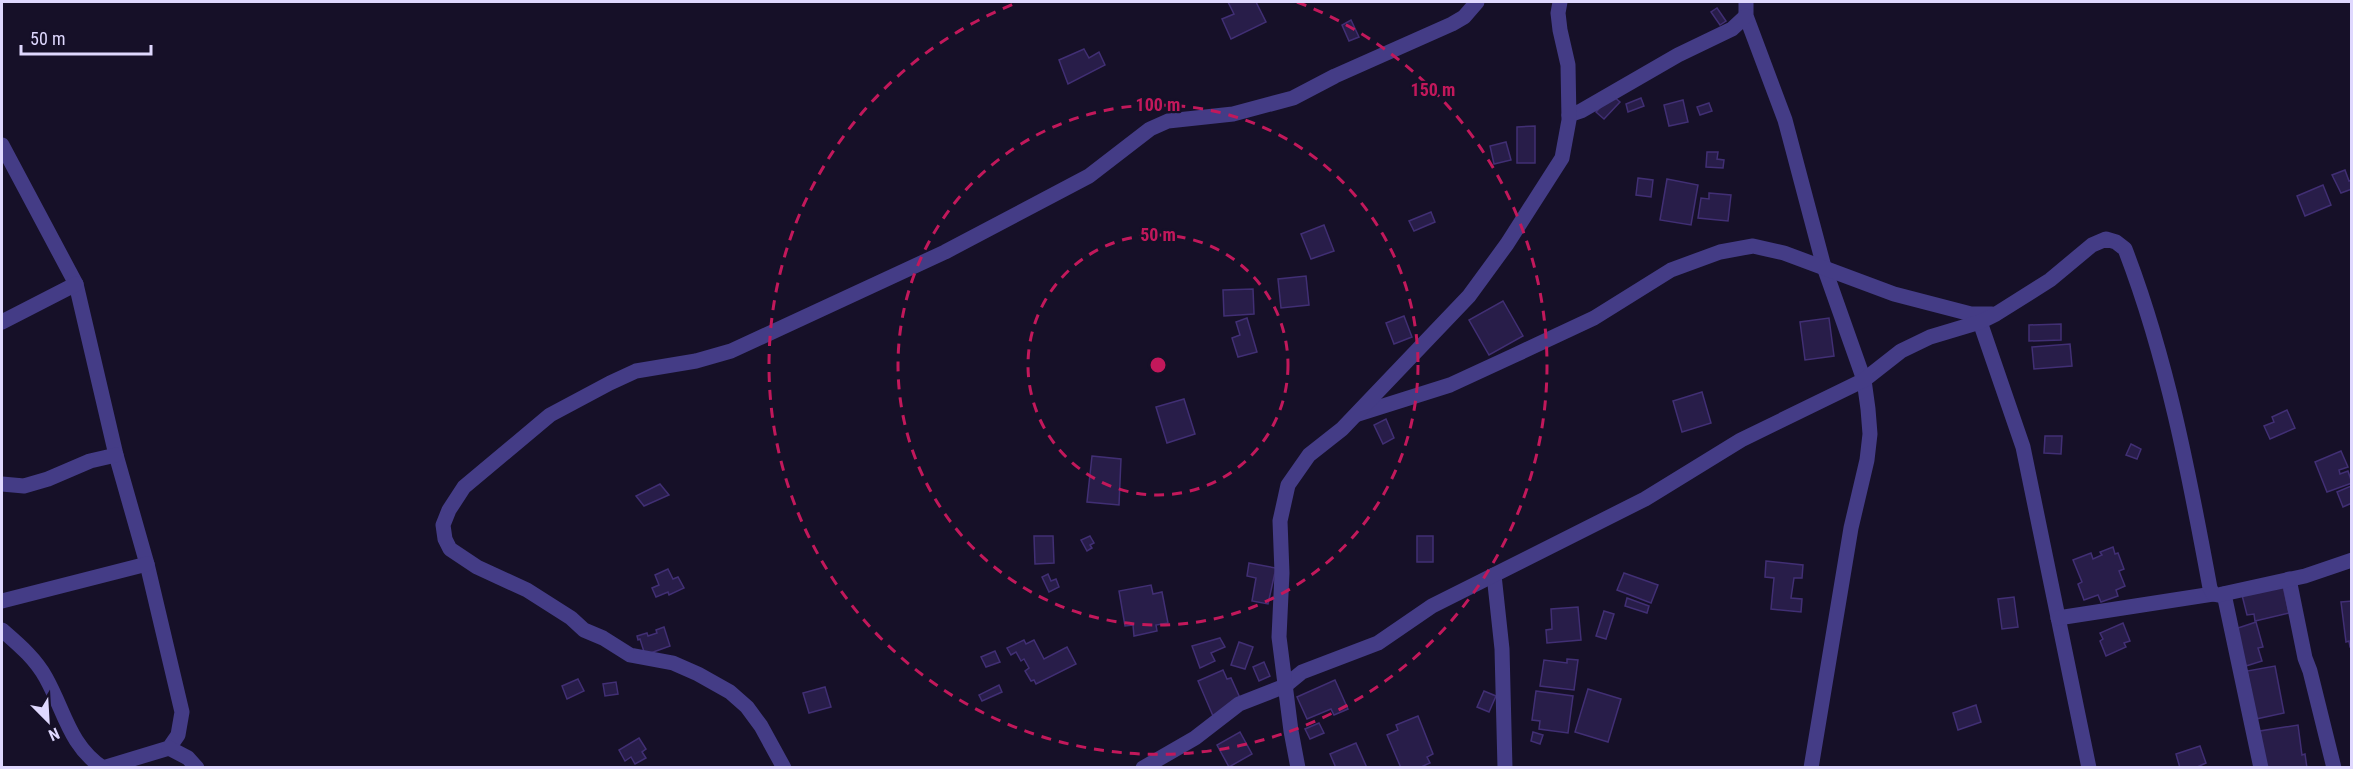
<svg xmlns="http://www.w3.org/2000/svg" width="2353" height="769" viewBox="0 0 2353 769" font-family="'Roboto Condensed',sans-serif">
<style>
.building{fill:#281d49;stroke:#412f74;stroke-width:1.5}
.lines{fill:none;stroke-linecap:round;stroke-linejoin:round}
.minor{stroke:#443c86;stroke-width:15}
.ring{fill:none;stroke:#c2185b;stroke-width:3;stroke-dasharray:10 8}
.centre{fill:#c2185b;stroke:#161028;stroke-width:3}
.ring-label{font-size:18px;text-anchor:middle;font-weight:bold;fill:#c2185b;stroke:#161028;stroke-width:4.5;stroke-linejoin:round;paint-order:stroke}
</style>
<rect width="100%" height="100%" fill="#161028"/>
<!-- building -->
<g class="building">
<polygon points="1228,2 1256,2 1266,22 1231,39 1222,19 1234,14"/>
<polygon points="1717,8 1726,21 1720,25 1711,12"/>
<polygon points="1351,20 1359,37 1349,41 1342,25"/>
<polygon points="1084,49 1089,58 1099,52 1105,65 1068,84 1059,60"/>
<polygon points="1612,95 1620,102 1604,119 1596,112"/>
<polygon points="1641,98 1644,106 1628,112 1626,104"/>
<polygon points="1683,100 1688,122 1669,126 1664,105"/>
<polygon points="1709,103 1712,111 1700,115 1697,107"/>
<polygon points="1535,126 1535,163 1517,163 1517,127"/>
<polygon points="1506,142 1511,160 1494,164 1490,146"/>
<polygon points="1707,152 1718,152 1717,159 1724,160 1723,168 1706,167"/>
<polygon points="2345,170 2349,181 2352,180 2352,189 2341,193 2332,175"/>
<polygon points="1638,178 1653,180 1651,197 1636,195"/>
<polygon points="1667,179 1698,185 1691,225 1660,220"/>
<polygon points="2323,185 2331,205 2305,216 2297,196"/>
<polygon points="1709,193 1731,195 1728,221 1698,218 1701,198 1709,199"/>
<polygon points="1431,212 1435,222 1414,231 1409,221"/>
<polygon points="1324,225 1334,251 1311,259 1301,234"/>
<polygon points="1306,276 1309,305 1281,308 1278,279"/>
<polygon points="1253,289 1254,314 1224,316 1223,290"/>
<polygon points="1503,301 1523,336 1489,355 1469,320"/>
<polygon points="1404,316 1412,337 1394,344 1386,323"/>
<polygon points="1247,318 1257,352 1238,357 1232,338 1240,335 1236,322"/>
<polygon points="1829,318 1834,356 1805,360 1800,322"/>
<polygon points="2061,324 2061,340 2029,341 2029,325"/>
<polygon points="2070,344 2072,366 2034,369 2032,347"/>
<polygon points="1702,392 1711,423 1682,432 1673,401"/>
<polygon points="1184,399 1195,434 1167,443 1156,407"/>
<polygon points="2287,410 2295,428 2270,439 2264,426 2274,422 2272,417"/>
<polygon points="1386,419 1394,438 1383,444 1374,425"/>
<polygon points="2045,436 2062,436 2061,454 2044,453"/>
<polygon points="2131,444 2141,449 2137,459 2126,455"/>
<polygon points="2341,451 2348,467 2339,470 2340,474 2348,471 2352,483 2327,492 2315,462"/>
<polygon points="1092,456 1121,459 1119,505 1087,502"/>
<polygon points="660,484 669,495 644,506 636,496"/>
<polygon points="2351,486 2352,503 2343,507 2337,492"/>
<polygon points="1034,536 1053,536 1054,563 1035,564"/>
<polygon points="1090,536 1094,543 1090,545 1092,548 1087,551 1081,540"/>
<rect x="1417" y="536" width="16" height="26"/>
<polygon points="2113,547 2115,554 2118,553 2124,569 2119,571 2125,586 2116,590 2118,596 2101,602 2098,595 2084,600 2078,584 2082,582 2073,560 2091,553 2093,559 2102,555 2100,552"/>
<polygon points="1766,561 1803,565 1802,578 1794,578 1791,598 1802,599 1801,612 1771,609 1774,578 1765,577"/>
<polygon points="1249,563 1276,568 1268,604 1252,601 1256,578 1247,576"/>
<polygon points="668,569 673,579 678,577 684,588 669,595 668,592 656,597 652,588 659,585 655,575"/>
<polygon points="1624,573 1658,585 1651,603 1617,590"/>
<polygon points="1048,574 1051,581 1056,579 1059,587 1049,592 1042,577"/>
<polygon points="1151,585 1153,594 1162,592 1168,623 1156,625 1157,631 1134,636 1133,625 1125,626 1119,591"/>
<polygon points="2283,586 2289,613 2255,621 2254,614 2247,615 2242,595"/>
<polygon points="2014,597 2018,627 2002,629 1998,599"/>
<polygon points="1627,598 1649,606 1647,613 1625,606"/>
<polygon points="2352,601 2352,647 2350,647 2349,641 2346,642 2341,602"/>
<polygon points="1578,607 1581,640 1547,643 1546,630 1552,629 1551,609"/>
<polygon points="1604,611 1614,614 1606,639 1596,636"/>
<polygon points="2256,622 2263,647 2258,648 2262,661 2246,666 2235,629"/>
<polygon points="2123,623 2130,641 2124,643 2126,647 2106,656 2100,641 2103,639 2100,633"/>
<polygon points="664,627 670,646 645,655 640,639 638,640 637,636 647,633 648,636 657,633 656,630"/>
<polygon points="1220,638 1225,647 1211,653 1215,661 1200,668 1192,646"/>
<polygon points="1024,640 1026,644 1034,640 1044,659 1067,647 1076,664 1036,684 1034,680 1031,681 1025,671 1029,668 1024,659 1021,661 1016,652 1011,655 1007,648"/>
<polygon points="1239,642 1253,647 1245,669 1231,665"/>
<polygon points="995,651 1000,662 986,667 981,657"/>
<polygon points="1567,659 1578,660 1574,690 1540,686 1544,660 1567,663"/>
<polygon points="1264,662 1270,676 1259,681 1253,667"/>
<polygon points="2275,666 2284,713 2256,719 2247,671"/>
<polygon points="1223,670 1227,679 1231,678 1240,698 1213,716 1198,681"/>
<polygon points="578,679 584,691 567,699 562,686"/>
<polygon points="1335,680 1348,709 1334,715 1331,709 1307,719 1297,697"/>
<polygon points="616,682 618,694 605,696 603,684"/>
<polygon points="999,685 1002,692 982,701 979,695"/>
<polygon points="825,687 831,707 809,713 803,693"/>
<polygon points="1588,689 1621,699 1608,742 1575,732"/>
<polygon points="1484,691 1496,696 1489,712 1477,707"/>
<polygon points="1536,691 1573,696 1568,733 1539,729 1540,721 1532,720"/>
<polygon points="1976,705 1981,722 1958,730 1953,713"/>
<polygon points="1418,716 1433,754 1427,757 1430,763 1419,768 1401,768 1387,735 1398,730 1396,725"/>
<polygon points="1319,723 1324,733 1310,739 1305,729"/>
<polygon points="2298,725 2302,755 2305,754 2307,768 2265,768 2260,731"/>
<polygon points="1240,732 1252,754 1229,767 1217,745"/>
<polygon points="1533,732 1543,735 1540,744 1531,741"/>
<polygon points="639,738 646,749 642,752 646,758 635,764 631,757 625,761 619,750"/>
<polygon points="1356,743 1367,768 1336,768 1330,754"/>
<polygon points="2200,746 2206,763 2195,768 2180,768 2176,754"/>
</g>
<g class="lines">
<!-- minor -->
<g class="minor">
<polyline points="1746,2 1746,16 1785,120 1824,267 1864,380 1868,409 1870,434 1867,460 1851,528 1811,768"/>
<polyline points="1569,115 1581,111 1678,55 1732,29 1746,16"/>
<polyline points="2,145 76,284 116,455 147,564 182,712 178,735 169,748 103,768"/>
<polyline points="2,322 76,284"/>
<polyline points="1980,322 2023,447 2089,768"/>
<polyline points="1358,414 1450,385 1515,355 1594,318 1671,270 1720,252 1753,246 1784,253 1894,294 1971,314 1992,314"/>
<polyline points="2,484 24,486 48,479 90,461 116,455"/>
<polyline points="1494,575 1502,649 1505,768"/>
<polyline points="2289,579 2305,658 2310,671 2334,768"/>
<polyline points="2224,594 2261,768"/>
<polyline points="2,601 147,564"/>
<polyline points="2058,618 2213,594"/>
<path d="M2,630C18,644 35,658 46,678C65,712 69,745 103,768"/>
<polyline points="169,748 188,758 197,768"/>
<polyline points="784,768 761,726 747,707 730,692 698,674 673,663 630,655 603,638 584,630 571,618 527,590 477,567 450,549 445,539 443,525 449,510 464,487 550,415 610,383 636,371 696,361 731,351 945,252 1089,176 1150,129 1168,121 1233,114 1293,98 1335,76 1452,24 1464,17 1477,2"/>
<path d="M1143,768L1195,738L1239,704L1285,686L1302,672L1378,643L1432,606L1645,499L1741,440L1864,380L1901,351L1930,337L1980,322L1996,314L2050,280L2092,245L2106,239L2116,242L2125,249C2167,358 2189,474 2210,588L2213,594L2218,595L2305,576L2352,560"/>
<polyline points="1298,768 1291,731 1279,637 1282,573 1280,521 1288,485 1309,455 1342,429 1469,296 1507,244 1562,158 1569,120 1568,65 1560,30 1558,13 1560,2"/>
</g>
</g>
<!-- distance rings -->
<g class="ring">
<circle cx="1158" cy="365" r="130"/>
<circle cx="1158" cy="365" r="260"/>
<path d="M1297 2A389 389 0 1 1 1019 2"/>
</g>
<circle cx="1158" cy="365" r="9" class="centre"/>
<g class="ring-label">
<text x="1433" y="96">150 m</text>
<text x="1158" y="111">100 m</text>
<text x="1158" y="241">50 m</text>
</g>
<!-- border -->
<rect width="2353" height="769" fill="none" stroke="#dfd8fe" stroke-width="6"/>
<!-- north arrow -->
<g transform="translate(48 721) rotate(156)" stroke="#161028" stroke-width="4.5" paint-order="stroke">
<path d="M0-4.5L10 22L0 15L-10 22Z" fill="#dfd8fe"/>
<text y="-9" font-size="16" font-weight="bold" text-anchor="middle" fill="#dfd8fe">N</text>
</g>
<!-- scale -->
<path d="M21 45v9h130v-9" fill="none" stroke="#dfd8fe" stroke-width="3"/>
<text x="30" y="45" font-size="18" fill="#dfd8fe" stroke="#161028" stroke-width="4.5" paint-order="stroke">50 m</text>
</svg>
